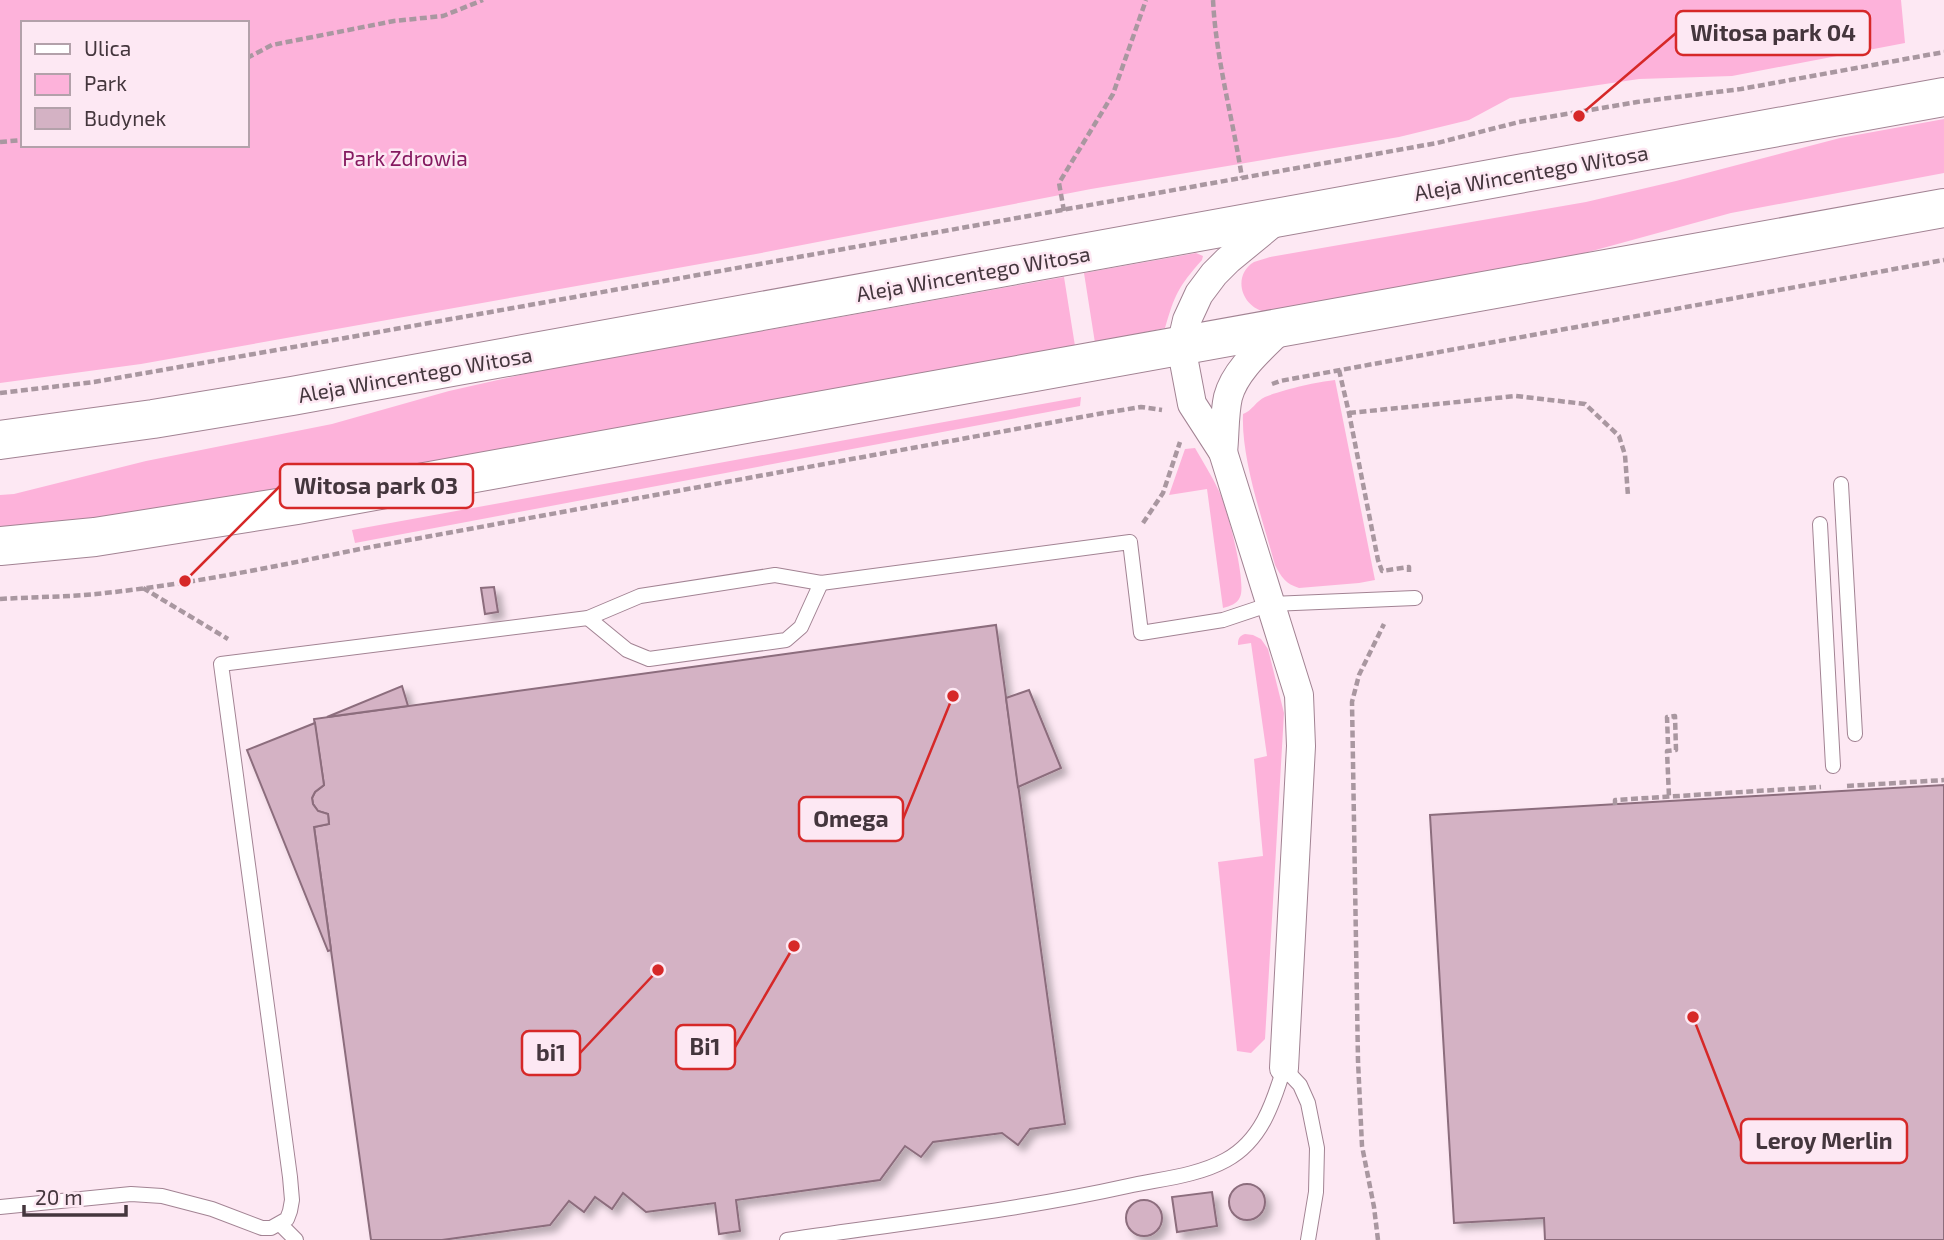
<svg xmlns="http://www.w3.org/2000/svg" width="1944" height="1240" viewBox="0 0 1944 1240" font-family="'Exo 2',sans-serif">
<style>
.green{fill:#fdb2da;fill-rule:evenodd}
.building{fill:#d4b2c4;stroke:#8c6d7d;stroke-width:2;filter:url(#shadow)}
.lines{fill:none;stroke-linecap:round;stroke-linejoin:round}
.lane-casing{stroke:#a28393;stroke-width:16}
.street-casing{stroke:#a28393;stroke-width:30}
.primary-casing{stroke:#a28393;stroke-width:40}
.path{stroke:#a997a0;stroke-width:4.5;stroke-dasharray:7 3.5;stroke-linecap:butt}
.lane{stroke:#fff;stroke-width:14}
.street{stroke:#fff;stroke-width:28}
.primary{stroke:#fff;stroke-width:38}
.labels{text-anchor:middle;dominant-baseline:central;stroke-width:5;stroke-linejoin:round;paint-order:stroke}
.park-label{font-size:21px;fill:#851a60;stroke:#fde8f3}
.street-label{font-size:21px;fill:#44363d;stroke:#fde8f3}
.leader{fill:none;stroke:#d62828;stroke-width:2.5}
.callout-dot{fill:#d62828;stroke:#fde8f3;stroke-width:2.5}
.callout{fill:#fde8f3;stroke:#d62828;stroke-width:2.5}
.callout-label{font-size:23px;text-anchor:middle;font-weight:bold;fill:#44363d}
</style>
<defs>
<filter id="shadow"><feDropShadow dx="6" dy="6" stdDeviation="3.5" flood-color="#0004"/></filter>
</defs>
<rect width="100%" height="100%" fill="#fde8f3"/>
<!-- green -->
<g class="green">
<path d="M0,0H1901L1905,43L1732,76L1639,79L1510,98L1469,120L1399,137L1091,189L756,254L141,364L0,383ZM23,23H247V145H23Z"/>
<path d="M1944,119V173L1731,213L1581,254L1267,312C1242,309 1231,276 1254,262C1259,260 1265,259 1270,257L1586,202L1676,181L1840,138Z"/>
<path d="M1196,253L1203,256L1202,260C1178,287 1175,294 1165,328L1095,343L1084,273Z"/>
<polygon points="1064,277 1075,346 348,477 109,516 0,528 0,495 14,494 146,461 332,424 449,391 538,371"/>
<path d="M1335,380L1375,580L1359,583L1299,588C1286,584 1281,577 1275,565C1263,521 1241,459 1243,414C1252,411 1256,401 1265,397C1282,390 1316,382 1335,380Z"/>
<polygon points="1081,397 1080,406 355,543 352,530"/>
<path d="M1195,448C1203,462 1212,476 1219,491C1227,507 1247,583 1240,597C1237,604 1230,606 1223,608L1207,489L1169,495L1185,449Z"/>
<path d="M1245,634L1253,635L1261,639L1268,649L1284,713L1265,1039L1251,1053L1237,1051L1218,862L1263,856L1254,759L1267,756L1251,643L1238,645C1238,639 1239,636 1245,634Z"/>
</g>
<!-- building -->
<g class="building">
<polygon points="494,587 498,612 485,614 481,588"/>
<polygon points="996,625 1065,1124 1030,1129 1018,1145 1002,1133 933,1142 921,1157 905,1146 880,1180 736,1200 740,1231 719,1234 715,1203 646,1212 623,1193 612,1209 595,1197 584,1212 569,1201 550,1225 442,1240 371,1240 314,827 329,824 328,814 318,811 313,804 312,798 315,792 324,785 314,719"/>
<polygon points="402,686 408,706 327,717"/>
<polygon points="1029,690 1061,768 1018,787 1006,698"/>
<polygon points="315,723 324,785 315,792 312,798 313,804 318,811 328,814 329,824 314,827 331,950 328,951 247,750"/>
<polygon points="1944,785 1944,1240 1545,1240 1544,1218 1454,1223 1430,815"/>
<circle cx="1247" cy="1202" r="18"/>
<polygon points="1212,1192 1217,1226 1177,1232 1172,1197"/>
<circle cx="1144" cy="1218" r="18"/>
</g>
<g class="lines">
<defs>
<g id="lane">
<polyline points="1841,484 1855,734"/>
<polyline points="1820,524 1833,766"/>
<polyline points="588,618 627,650 649,659 786,640 801,627 821,583"/>
<polyline points="0,1207 131,1194 162,1196 212,1209 262,1228 271,1228 287,1219 290,1211 292,1200 290,1177 221,664 588,618 640,596 775,575 821,583 1130,542 1141,633 1223,620 1271,604 1415,598"/>
<polyline points="280,1224 296,1240"/>
<path d="M787,1240C900,1223 1016,1211 1128,1186C1160,1179 1197,1176 1226,1160C1261,1141 1273,1104 1284,1068L1300,1085L1308,1103L1317,1148L1316,1192L1308,1240"/>
</g>
<g id="street">
<polyline points="1279,218 1228,260 1214,274 1199,294 1187,320 1181,346 1192,404 1223,452 1299,695 1301,746 1284,1068"/>
<path d="M1223,452C1225,435 1224,415 1228,397C1235,370 1263,347 1282,328"/>
</g>
<g id="primary">
<polyline points="0,440 153,419 292,396 1944,97"/>
<polyline points="0,546 95,537 297,505 1944,208"/>
</g>
</defs>
<!-- lane casing -->
<use href="#lane" class="lane-casing"/>
<!-- street casing -->
<use href="#street" class="street-casing"/>
<!-- primary casing -->
<use href="#primary" class="primary-casing"/>
<!-- path -->
<g class="path">
<path d="M1213,0C1216,60 1233,119 1242,178"/>
<polyline points="247,58 272,45 394,21 443,16 483,0"/>
<polyline points="0,142 23,140"/>
<polyline points="1064,211 1059,183 1113,94 1146,0"/>
<polyline points="1339,370 1349,413 1378,560 1382,571 1409,567 1409,575"/>
<polyline points="1272,384 1280,381 1944,260"/>
<polyline points="0,393 94,382 345,338 1437,143 1519,122 1637,102 1741,89 1944,52"/>
<polyline points="1349,413 1516,396 1585,404 1619,436 1625,455 1628,496"/>
<polyline points="1143,523 1163,493 1180,442"/>
<polyline points="143,588 228,639"/>
<path d="M0,599C32,597 65,597 96,594C185,585 273,567 360,549L1098,414L1141,407L1162,410"/>
<polyline points="1668,744 1667,717 1675,716 1676,750 1667,751 1669,797"/>
<polyline points="1847,786 1944,780"/>
<polyline points="1615,805 1615,800 1821,787"/>
<polyline points="1378,1240 1374,1207 1362,1146 1358,1061 1352,702 1359,675 1384,624"/>
</g>
<!-- lane -->
<use href="#lane" class="lane"/>
<!-- street -->
<use href="#street" class="street"/>
<!-- primary -->
<use href="#primary" class="primary"/>
</g>
<g class="labels">
<!-- park labels -->
<g class="park-label">
<text x="405" y="157">Park Zdrowia</text>
</g>
<!-- street labels -->
<g class="street-label">
<text transform="translate(1531 172) rotate(-10)">Aleja Wincentego Witosa</text>
<text transform="translate(973 273) rotate(-10)">Aleja Wincentego Witosa</text>
<text transform="translate(415 374) rotate(-10)">Aleja Wincentego Witosa</text>
</g>
</g>
<!-- callouts -->
<path class="leader" d="M1579 116L1676 33M185 581L280 486M953 696L903 819M794 946L735 1047M658 970L580 1053M1693 1017L1741 1141"/>
<g class="callout-dot">
<circle cx="1579" cy="116" r="7"/>
<circle cx="185" cy="581" r="7"/>
<circle cx="953" cy="696" r="7"/>
<circle cx="794" cy="946" r="7"/>
<circle cx="658" cy="970" r="7"/>
<circle cx="1693" cy="1017" r="7"/>
</g>
<g class="callout">
<rect x="1676" y="11" width="194" height="44" rx="7"/>
<rect x="280" y="464" width="193" height="44" rx="7"/>
<rect x="799" y="797" width="104" height="44" rx="7"/>
<rect x="676" y="1025" width="59" height="44" rx="7"/>
<rect x="522" y="1031" width="58" height="44" rx="7"/>
<rect x="1741" y="1119" width="166" height="44" rx="7"/>
</g>
<g class="callout-label">
<text x="1773" y="41">Witosa park 04</text>
<text x="376" y="494">Witosa park 03</text>
<text x="851" y="827">Omega</text>
<text x="705" y="1055">Bi1</text>
<text x="551" y="1061">bi1</text>
<text x="1824" y="1149">Leroy Merlin</text>
</g>
<!-- legend -->
<rect x="21" y="21" width="228" height="126" fill="#fde8f3" stroke="#b3a1aa" stroke-width="2"/>
<rect x="35" y="44" width="35" height="10" fill="#ffffff" stroke="#b3a1aa" stroke-width="2"/>
<text x="84" y="56" font-size="21" fill="#44363d">Ulica</text>
<rect x="35" y="74" width="35" height="21" fill="#fdb2da" stroke="#b3a1aa" stroke-width="2"/>
<text x="84" y="91" font-size="21" fill="#44363d">Park</text>
<rect x="35" y="108" width="35" height="21" fill="#d4b2c4" stroke="#b3a1aa" stroke-width="2"/>
<text x="84" y="126" font-size="21" fill="#44363d">Budynek</text>
<!-- scale -->
<path d="M24 1205v10h102v-10" fill="none" stroke="#44363d" stroke-width="3.5"/>
<text x="35" y="1205" font-size="21" fill="#44363d" stroke="#fde8f3" stroke-width="5" paint-order="stroke">20 m</text>
</svg>
